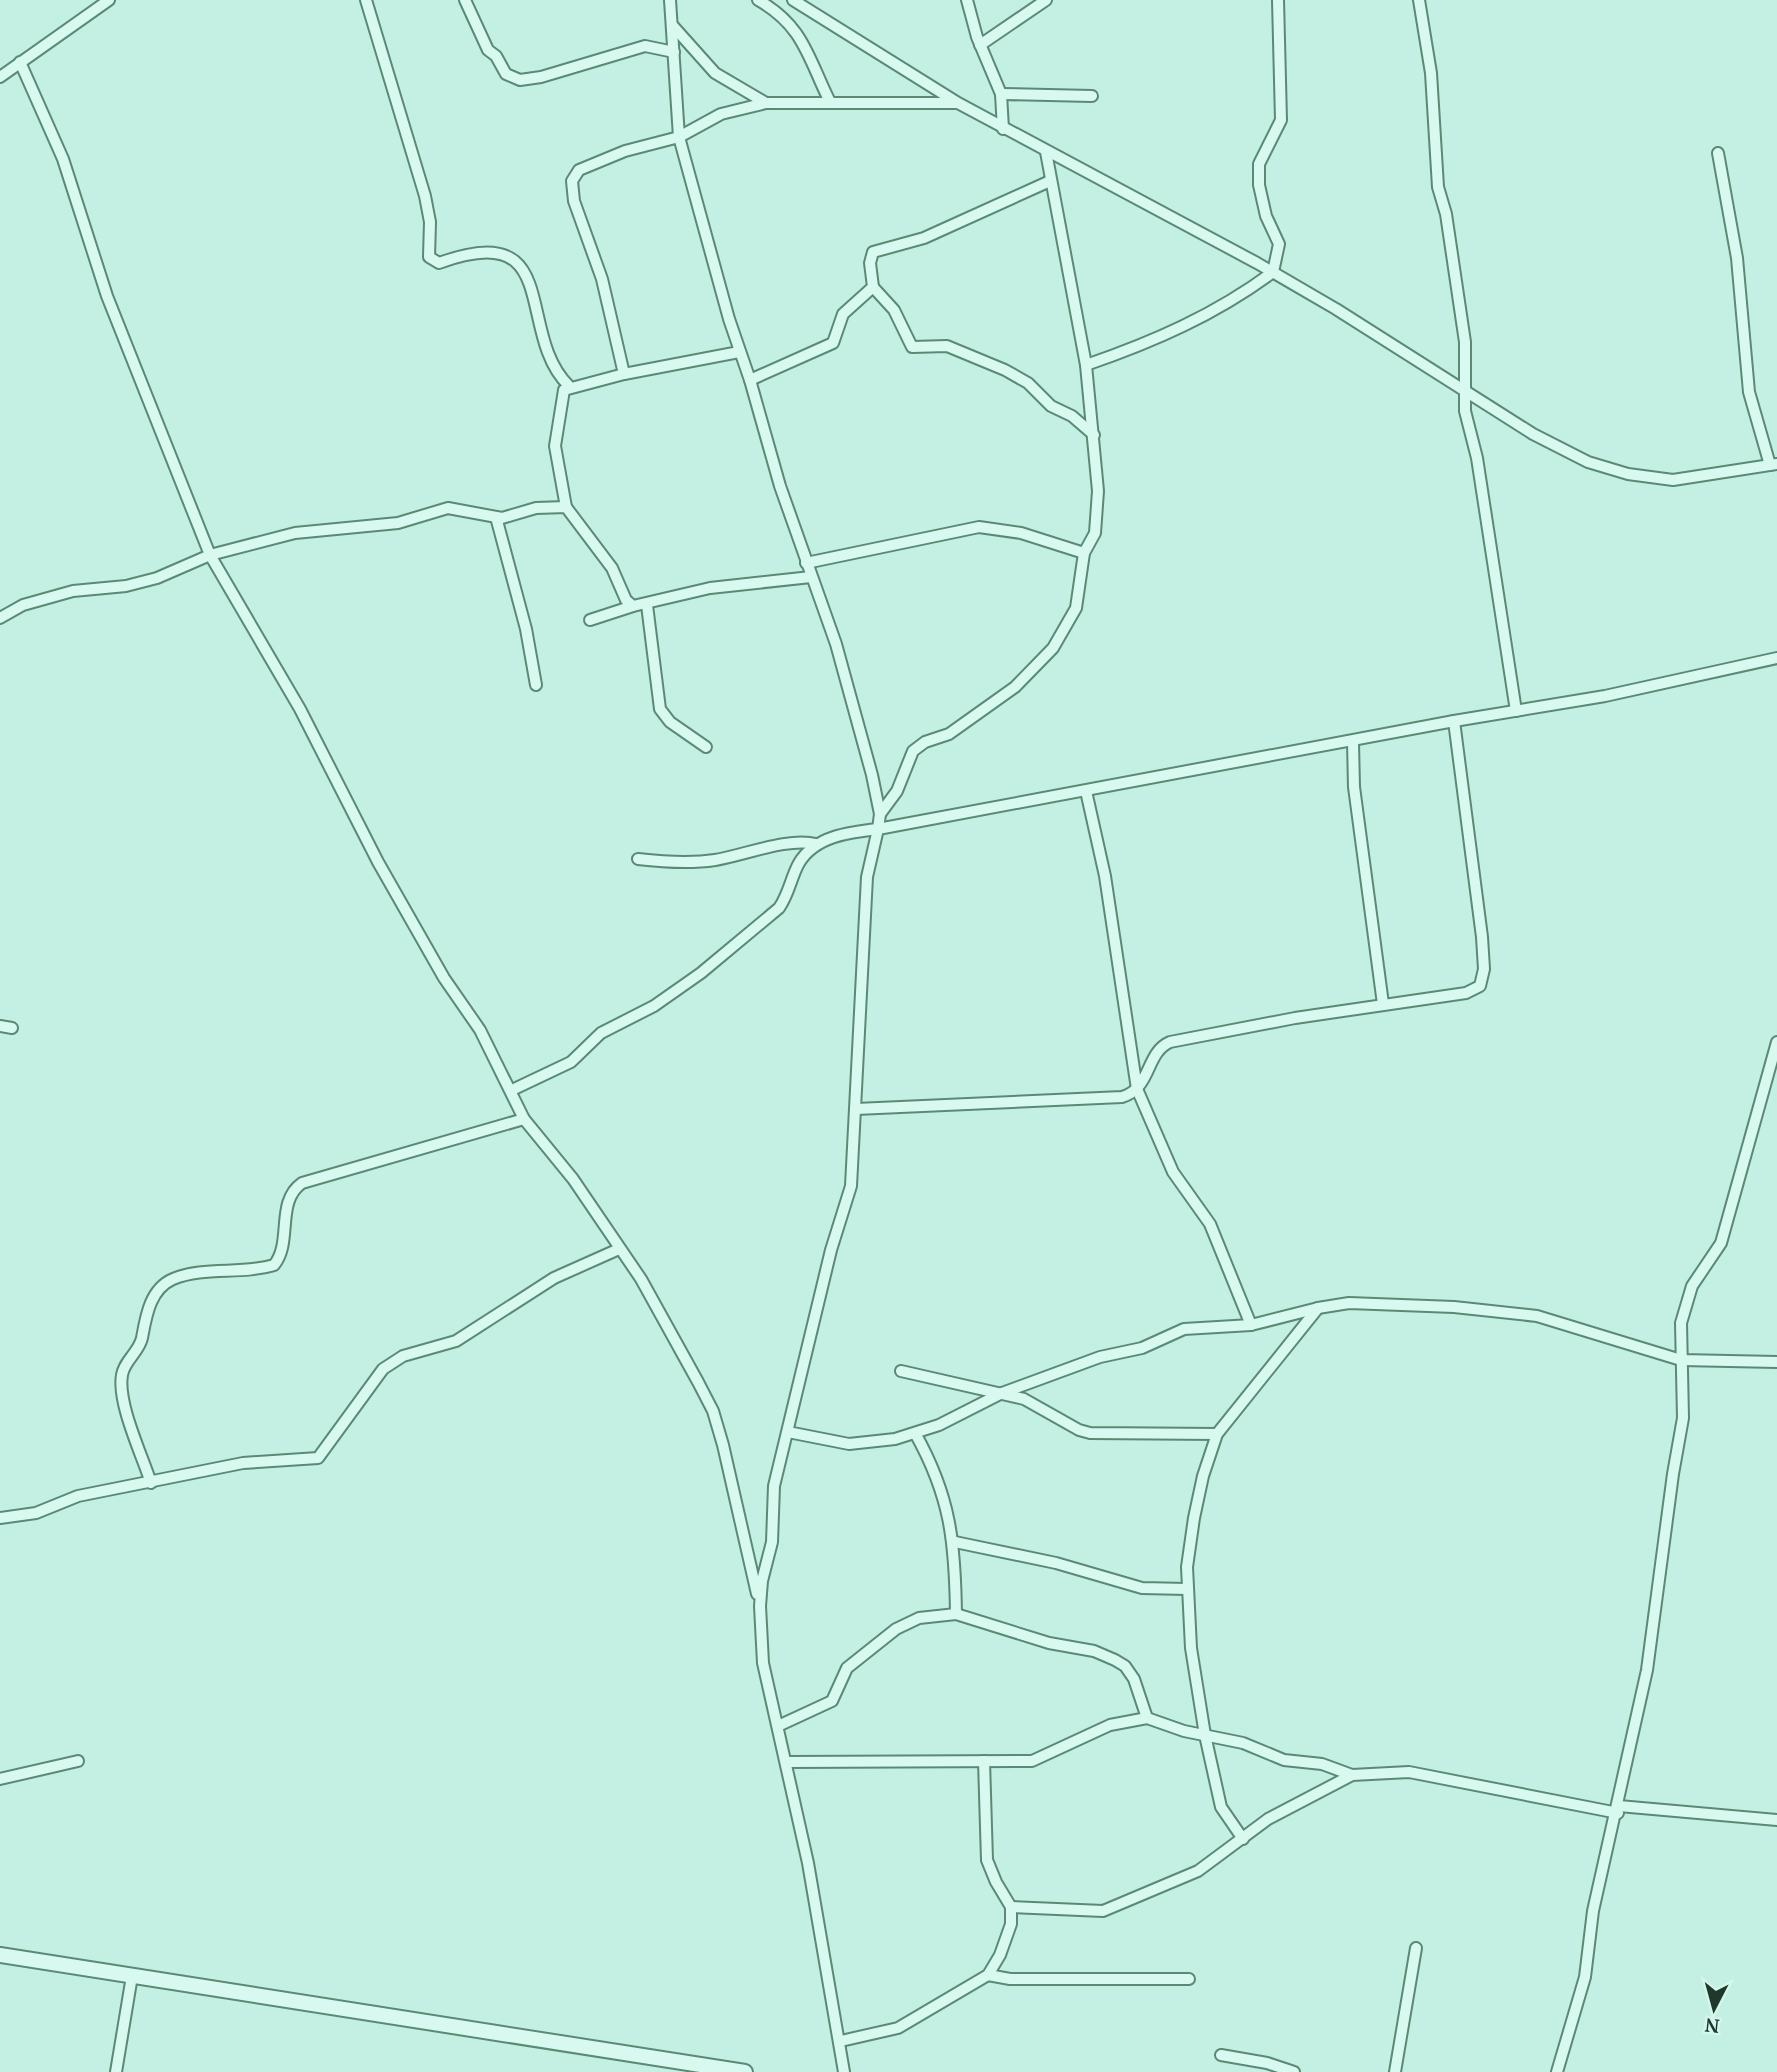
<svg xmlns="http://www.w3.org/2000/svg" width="1777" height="2072" viewBox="0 0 1777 2072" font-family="'PT Serif',serif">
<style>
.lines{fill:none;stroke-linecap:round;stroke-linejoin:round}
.minor-casing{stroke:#5a8a74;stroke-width:14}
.tertiary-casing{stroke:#5a8a74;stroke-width:18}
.minor{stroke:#d7f9f0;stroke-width:10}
.tertiary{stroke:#d7f9f0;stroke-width:14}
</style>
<rect width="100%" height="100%" fill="#c4efe3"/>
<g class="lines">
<defs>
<g id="minor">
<path d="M366,0L425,196L430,222L429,257L439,263C565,217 514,333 569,386"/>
<polyline points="465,0 488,50 496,56 506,74 520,80 541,77 645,46 674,52"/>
<path d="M758,0C804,26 808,58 830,102"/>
<polyline points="793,0 958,103 1257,263 1336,309 1533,434 1588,462 1628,474 1673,480 1777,464"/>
<polyline points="967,0 977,37 1001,94 1003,129"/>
<polyline points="1419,0 1431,73 1438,187 1446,214 1465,342 1465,411 1477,458 1516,711"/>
<polyline points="673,26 715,73 766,103 956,103"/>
<polyline points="980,45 1046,0"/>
<polyline points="20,62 63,159 107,296 210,555 300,709 378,862 444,978 480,1030 524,1119 573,1179 641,1279 698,1382 713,1411 723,1445 757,1594"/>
<polyline points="0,77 109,0"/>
<polyline points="1001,94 1092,96"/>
<polyline points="1718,153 1737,258 1749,392 1770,465"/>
<polyline points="873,287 894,310 912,347 947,346 1005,370 1028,383 1051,406 1072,416 1094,435"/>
<polyline points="739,352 624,374 602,279 574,201 572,181 579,170 625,151 679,137 721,114 766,103"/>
<path d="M1086,365C1153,342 1215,315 1273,272L1279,244L1266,216L1259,185V164L1281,120L1278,0"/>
<polyline points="750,380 833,343 843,314 873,287 870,263 873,252 924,238 1050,181"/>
<polyline points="566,507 555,446 564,390 624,374"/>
<polyline points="496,517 526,629 536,685"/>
<polyline points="806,563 979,527 1021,533 1084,553"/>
<polyline points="647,605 660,709 670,722 706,747"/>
<polyline points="0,618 23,605 73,591 126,586 157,578 210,555 295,533 398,523 448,508 502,518 536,508 566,507 612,568 626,600 633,606 710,588 811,577"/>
<polyline points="590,620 633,606"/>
<polyline points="1353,742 1354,787 1383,1004"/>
<polyline points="1086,791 1105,876 1137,1089 1173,1172 1210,1224 1251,1325"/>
<polyline points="880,814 897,791 913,751 925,742 949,734 1015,687 1053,648 1076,608 1084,553 1095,533 1098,491 1086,365 1046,152"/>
<path d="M638,859C664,862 689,864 715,860C745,855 788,837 816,844"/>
<polyline points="0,1026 12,1028"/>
<path d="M512,1090L571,1062L601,1033L654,1006L701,973L779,908C789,894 791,877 799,863C815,836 850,832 878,829L880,814L872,775L836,644L780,486L750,380L729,319L679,137L670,0"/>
<path d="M856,1109L1122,1097C1152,1088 1145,1053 1170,1042L1295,1018L1466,993L1480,986L1484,969L1482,937L1454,721"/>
<polyline points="901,1371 1024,1399 1079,1430 1090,1433 1217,1434"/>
<polyline points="788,1432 849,1444 895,1439 939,1425 1002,1393 1100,1357 1142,1348 1184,1329 1251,1325 1318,1308 1349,1303 1454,1307 1537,1316 1681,1360 1777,1362"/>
<path d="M915,1433C951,1497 955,1543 956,1614"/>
<path d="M151,1483C142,1455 117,1403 122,1375C124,1361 139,1352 142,1338C146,1316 150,1289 173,1279C204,1266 242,1275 274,1265C293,1242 275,1202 302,1183L524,1119"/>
<polyline points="0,1518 36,1513 78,1496 243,1463 318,1458 383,1369 403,1356 456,1341 554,1278 619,1249"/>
<polyline points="955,1542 1056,1563 1142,1588 1187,1589"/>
<polyline points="778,1726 832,1701 847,1668 896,1629 919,1618 956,1614 1049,1643 1094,1651 1115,1660 1125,1666 1134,1679 1147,1718"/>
<polyline points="786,1762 1032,1761 1110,1725 1147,1718 1184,1731 1243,1743 1284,1760 1322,1764 1352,1775"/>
<polyline points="0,1779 78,1761"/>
<polyline points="1619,1806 1777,1820"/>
<polyline points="1243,1839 1221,1807 1205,1735 1191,1648 1187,1567 1194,1518 1203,1476 1217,1434 1318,1308"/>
<polyline points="1011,1907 1103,1911 1198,1871 1268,1819 1352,1775 1409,1772 1618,1813"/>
<polyline points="988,1975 1010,1979 1189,1979"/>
<polyline points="841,2041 898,2028 988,1975 1000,1955 1011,1924 1011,1907 996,1882 987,1860 984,1761"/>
<polyline points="1221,2055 1267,2063 1294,2072"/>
<polyline points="116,2072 132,1976"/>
<polyline points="844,2072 808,1863 763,1663 760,1606 762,1581 772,1542 774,1486 831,1250 851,1186 867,877 878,829 1454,721 1605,696 1777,658"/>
<polyline points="1395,2072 1416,1948"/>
<polyline points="1557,2072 1585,1977 1593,1911 1647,1670 1673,1474 1683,1418 1681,1323 1692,1286 1721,1243 1777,1042"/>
</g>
<polyline id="tertiary" points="0,1955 745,2072"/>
</defs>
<!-- minor casing -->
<use href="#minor" class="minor-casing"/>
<!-- tertiary casing -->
<use href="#tertiary" class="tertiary-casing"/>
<!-- minor -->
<use href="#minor" class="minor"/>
<!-- tertiary -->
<use href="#tertiary" class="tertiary"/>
</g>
<!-- north arrow -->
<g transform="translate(1714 2009) rotate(186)" stroke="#d3f6ed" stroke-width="5" paint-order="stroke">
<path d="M0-5L12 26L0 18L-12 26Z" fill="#1e392c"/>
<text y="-10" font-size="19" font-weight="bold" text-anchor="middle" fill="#1e392c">N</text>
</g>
</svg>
